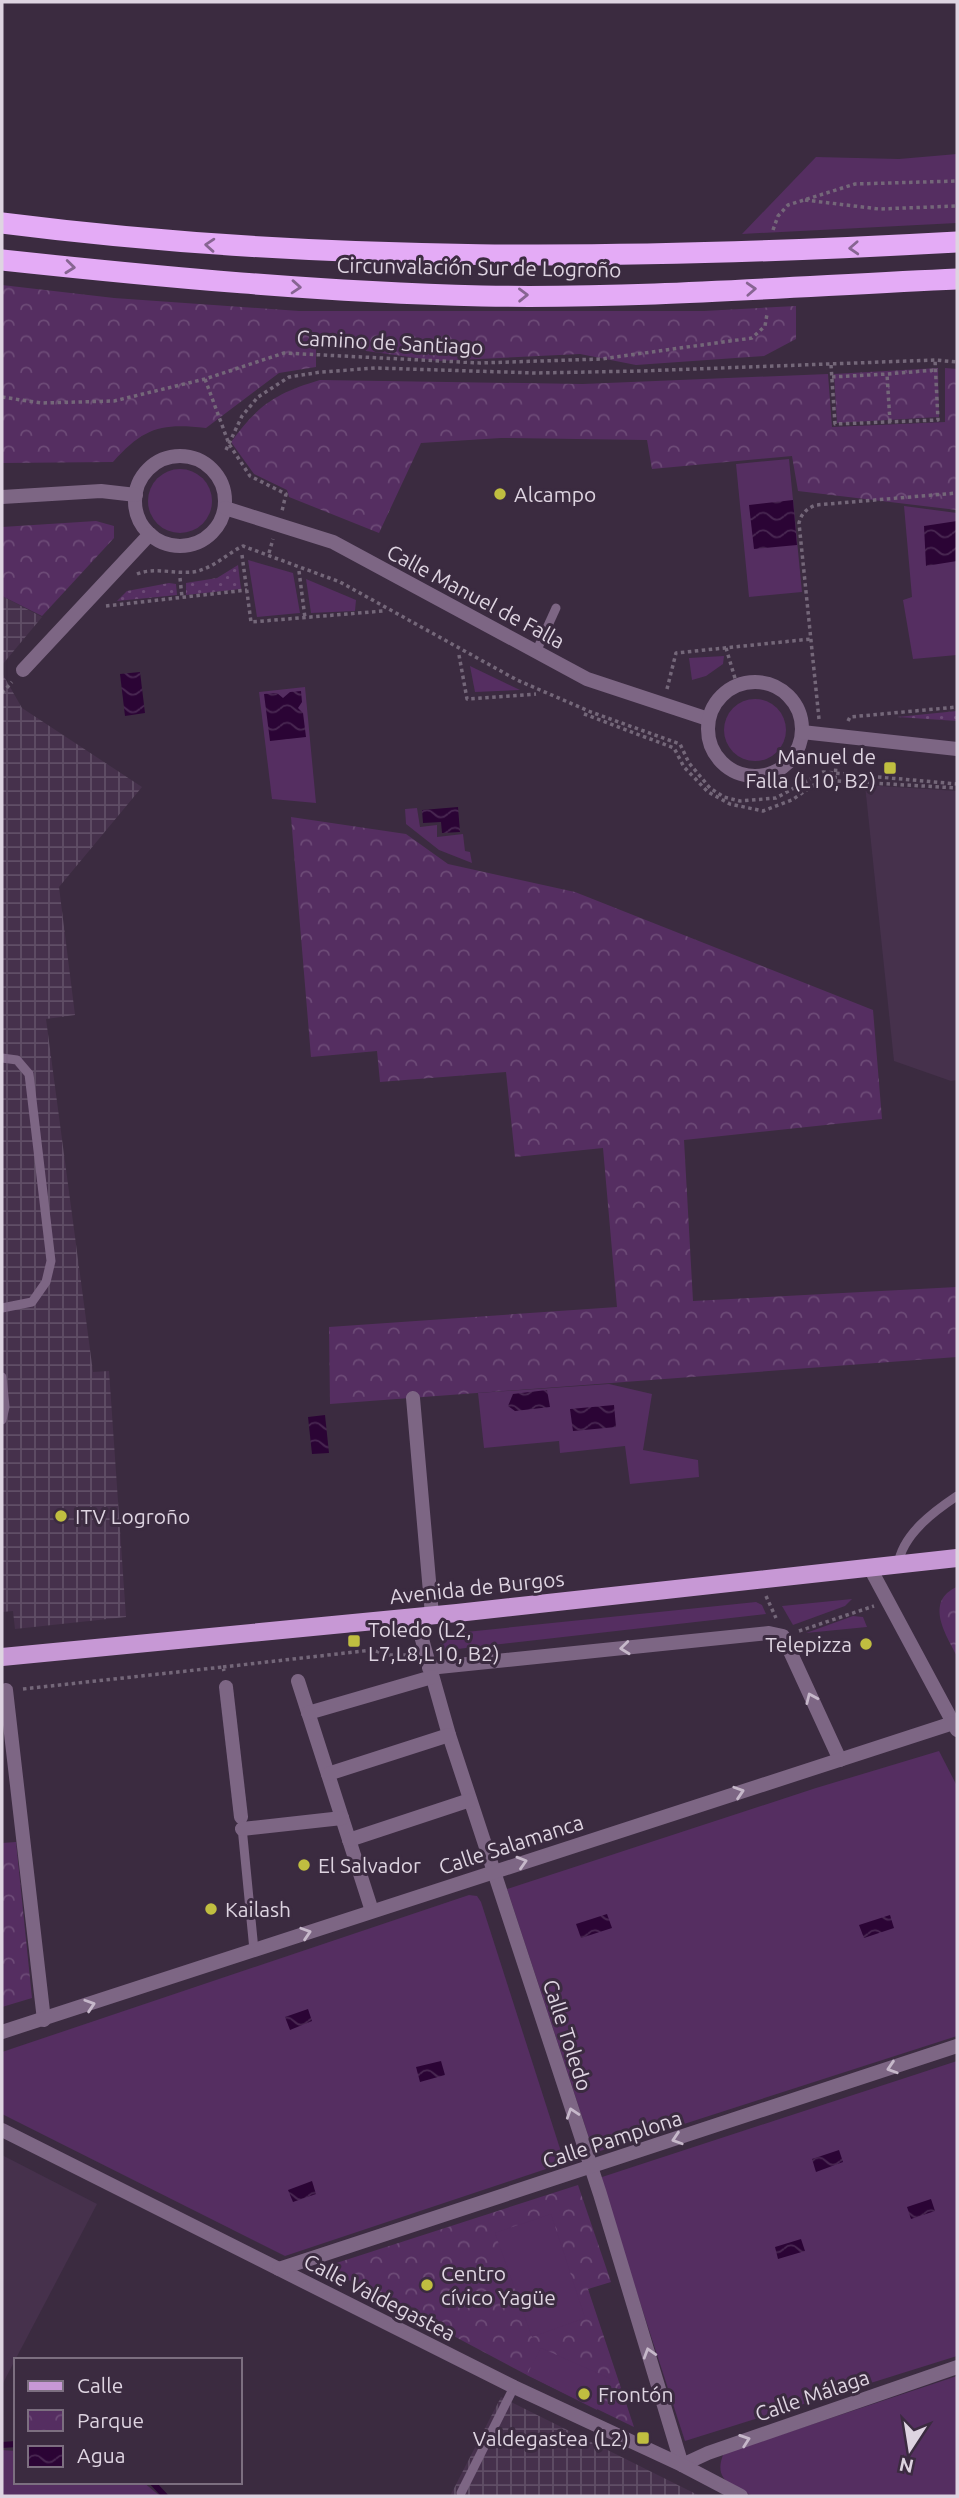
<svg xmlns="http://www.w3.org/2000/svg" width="959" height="2498" viewBox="0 0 959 2498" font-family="Ubuntu,sans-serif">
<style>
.built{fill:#46314c}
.industrial{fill:url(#industrial-grid)}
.grass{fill:url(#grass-dots)}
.park{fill:url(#park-crowns)}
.garden{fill:#552e61}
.water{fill:url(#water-waves)}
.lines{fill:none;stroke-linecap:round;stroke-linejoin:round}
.stream{stroke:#2b0435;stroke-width:6}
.path{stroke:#746779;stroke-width:3.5;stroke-dasharray:3.5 3.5;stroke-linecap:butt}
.lane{stroke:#7d6684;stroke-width:9}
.street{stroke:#7d6684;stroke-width:14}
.primary{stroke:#c798d5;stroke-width:18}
.highway{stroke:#e4abf6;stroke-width:21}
.oneway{stroke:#876592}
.oneway2{stroke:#c6b8ca}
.poi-dot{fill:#c0be40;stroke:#3b2b40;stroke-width:2.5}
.labels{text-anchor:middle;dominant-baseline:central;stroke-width:6;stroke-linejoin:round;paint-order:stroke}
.street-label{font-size:21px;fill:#ded4e1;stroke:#3b2b40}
.poi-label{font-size:21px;fill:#ded4e1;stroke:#3b2b40;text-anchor:start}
</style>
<defs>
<pattern id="industrial-grid" width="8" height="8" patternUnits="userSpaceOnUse" patternTransform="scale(1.75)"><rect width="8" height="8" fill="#46314c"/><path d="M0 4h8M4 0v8" fill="none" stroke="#604e66"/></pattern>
<pattern id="grass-dots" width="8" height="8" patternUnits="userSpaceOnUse" patternTransform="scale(1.75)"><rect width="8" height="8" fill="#552e61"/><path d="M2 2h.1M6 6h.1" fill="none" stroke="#6d4b77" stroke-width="1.8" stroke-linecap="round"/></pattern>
<pattern id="park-crowns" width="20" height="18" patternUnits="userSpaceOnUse" patternTransform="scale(1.75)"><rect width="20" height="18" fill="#552e61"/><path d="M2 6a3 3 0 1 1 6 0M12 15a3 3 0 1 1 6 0" fill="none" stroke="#6d4b77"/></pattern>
<pattern id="water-waves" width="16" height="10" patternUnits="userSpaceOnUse" patternTransform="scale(1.75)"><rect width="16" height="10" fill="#2b0435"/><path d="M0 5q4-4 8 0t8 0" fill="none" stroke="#492852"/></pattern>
</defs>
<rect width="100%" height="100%" fill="#3b2b40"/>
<!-- built -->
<g class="built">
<polygon points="865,785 957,791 957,1080 951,1081 894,1061"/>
<polygon points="2,2155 97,2204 2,2385"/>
</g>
<!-- industrial -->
<g class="industrial">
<polygon points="2,596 42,617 2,665"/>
<polygon points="2,673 22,708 142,787 59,887 75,1015 46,1019 93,1372 109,1371 126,1617 15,1629 13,1611 2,1612"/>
<polygon points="501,2397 700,2496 450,2496"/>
</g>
<!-- grass -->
<g class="grass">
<polygon points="238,565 241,589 186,595 186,583 217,578"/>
<polygon points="169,583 176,584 177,595 117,601 127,591"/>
<polygon points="957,711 957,721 897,717"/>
</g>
<!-- park -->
<g class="park">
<path d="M2,285L114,298L299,311H704L796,306V339L764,356L636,365L580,354L438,361L316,344V367L279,373L206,428C162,423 144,427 113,462L2,463Z"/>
<polygon points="938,368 939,417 837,423 834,374"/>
<path d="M945,368L957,369V510L798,491L792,456L652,469L647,440L501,438L421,443L379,533L289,497L287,490L254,474L231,442C258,405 276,393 320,380L583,384L828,374L832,427L945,422Z"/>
<polygon points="96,521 114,526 114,538 42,616 2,596 2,527"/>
<polygon points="291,817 406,834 448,864 575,892 873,1010 882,1119 684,1140 693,1301 957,1287 957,1357 330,1404 329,1327 617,1307 603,1148 515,1157 506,1072 380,1082 377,1051 311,1057"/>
<path d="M957,1587V1656C946,1635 924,1601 957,1587Z"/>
<polygon points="16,1842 32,1998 2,2007 2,1843"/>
<polygon points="578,2185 611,2282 588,2289 634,2427 527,2375 324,2267"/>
</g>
<!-- garden -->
<g class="garden">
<polygon points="957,154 957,223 742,234 816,157 899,159"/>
<polygon points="789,459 802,592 749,597 736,464"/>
<circle cx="180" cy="501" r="32"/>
<polygon points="904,506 957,513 957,655 913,659 903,600 912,597"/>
<polygon points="248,560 293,573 300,613 257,617"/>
<polygon points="306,579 356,600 355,611 311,613"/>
<polygon points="724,656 723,664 706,676 692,680 689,658"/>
<polygon points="470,666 520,690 475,692"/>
<polygon points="305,687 316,803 272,799 259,692"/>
<circle cx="755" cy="730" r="31"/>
<polygon points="417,808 420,827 437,825 437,837 463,834 465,851 470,852 472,863 439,850 406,824 405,809"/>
<polygon points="609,1384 652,1394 643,1450 698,1460 699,1477 630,1484 625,1446 560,1453 559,1441 484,1448 478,1393"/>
<polygon points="852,1599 845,1606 793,1625 782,1606"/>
<polygon points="756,1602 762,1605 766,1614 440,1651 441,1639 446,1634"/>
<polygon points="853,1616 863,1617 867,1627 806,1633"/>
<polygon points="939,1751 957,1786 957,2036 597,2152 593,2150 507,1889 816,1788"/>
<polygon points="469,1895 477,1896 481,1902 563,2158 558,2165 285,2256 2,2114 2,2052"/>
<polygon points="957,2061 957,2356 685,2441 601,2182 602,2177"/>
<polygon points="551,2214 585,2318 532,2337 495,2233"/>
<polygon points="541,2348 611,2379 597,2410 527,2375"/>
<path d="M957,2376V2496H753C733,2486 713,2481 723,2455L732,2451Z"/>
<polygon points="2,2450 16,2451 16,2482 143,2482 160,2496 2,2496"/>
</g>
<!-- water -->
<g class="water">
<polygon points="793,500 797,545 754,549 749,505"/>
<polygon points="957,521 957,561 926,566 924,526"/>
<polygon points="140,672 145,713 125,716 120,674"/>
<polygon points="301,691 302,702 298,708 303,713 306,737 270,741 264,694 277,693 283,698 290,692"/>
<polygon points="458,807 460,832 442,833 441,822 423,823 422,810"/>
<polygon points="547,1390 550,1407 515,1411 508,1406 513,1394"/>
<polygon points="614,1405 616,1427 573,1431 570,1409"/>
<polygon points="325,1415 329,1453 312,1454 308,1417"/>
<polygon points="607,1914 612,1928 581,1938 576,1924"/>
<polygon points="890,1915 894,1928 864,1938 859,1925"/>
<polygon points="308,2009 312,2021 290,2030 285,2017"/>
<polygon points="441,2061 445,2075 420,2082 416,2067"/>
<polygon points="839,2150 843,2162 816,2172 812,2159"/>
<polygon points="312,2181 316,2194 293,2202 288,2190"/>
<polygon points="931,2199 935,2211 911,2219 907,2207"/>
<polygon points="801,2239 805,2251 778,2259 775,2247"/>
</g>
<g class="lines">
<!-- stream -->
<g class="stream">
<polyline points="2,2445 16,2444"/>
<polyline points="152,2482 165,2496"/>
</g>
<!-- path -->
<g class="path">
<polyline points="805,200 879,209 957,206"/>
<polyline points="773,230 778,216 788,205 855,184 957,181"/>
<polyline points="831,365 835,424 938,420 935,360"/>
<polyline points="832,377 887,374"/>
<polyline points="205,379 229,444 250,476 286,494 282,511"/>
<polyline points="2,397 41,403 114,401 205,379 284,353 480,363 601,359 752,338 765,326 767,314"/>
<polyline points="890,422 887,374 936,370"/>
<polyline points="226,450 242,416 258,397 289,377 321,372 376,368 536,373 641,371 935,360 957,362"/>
<polyline points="269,553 273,539"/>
<polyline points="242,555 251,622 383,611"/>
<polyline points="299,571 305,618"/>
<path d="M137,574C154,567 175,574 193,572C213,569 226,554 243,546L340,582L517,680L591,712L680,744L689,763L710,788L724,797L740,801L776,798L823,772L957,784"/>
<polyline points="180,578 182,597"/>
<polyline points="106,606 247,590"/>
<polyline points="726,648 737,685"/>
<polyline points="459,655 467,699 536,694"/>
<polyline points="667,689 676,653 811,639"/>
<polyline points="2,693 12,682"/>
<polyline points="584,714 674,748 684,767 708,792 730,804 763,811 792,800 821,780 957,788"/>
<path d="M819,719L799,523C801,514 807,508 816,505L957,493"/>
<polyline points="848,721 850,717 957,707"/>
<polyline points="835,779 837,750"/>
<polyline points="766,1596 776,1618"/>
<polyline points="799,1631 874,1606"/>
<polyline points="223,1667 372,1650 390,1655 409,1655"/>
<polyline points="23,1689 223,1667 224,1671"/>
</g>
<!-- lane -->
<g class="lane">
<polyline points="536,652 556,608"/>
<polyline points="2,1058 17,1060 29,1074 51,1261 46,1282 32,1302 2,1308"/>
<polyline points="2,1377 5,1407 2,1420"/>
<path d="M898,1565C902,1535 933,1512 957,1496"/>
<polyline points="242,1827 254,1950"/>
<polyline points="461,2493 514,2387"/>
</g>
<!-- street -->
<g class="street">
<circle cx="180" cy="501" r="45"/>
<polyline points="2,497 101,491 136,495"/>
<polyline points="225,508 333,542 587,679 708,719"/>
<polyline points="23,670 150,534"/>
<circle cx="755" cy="729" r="47"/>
<polyline points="802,732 957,749"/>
<polyline points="413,1398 432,1615"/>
<polyline points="870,1568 957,1730"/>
<polyline points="416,1618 449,1735 600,2194 682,2465 708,2453 957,2367"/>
<polyline points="429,1668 769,1633 783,1636 840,1760"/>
<polyline points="298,1681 372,1911"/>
<polyline points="226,1687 241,1817"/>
<polyline points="6,1690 44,2020"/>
<polyline points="308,1713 432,1677"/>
<polyline points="328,1774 449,1735"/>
<polyline points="242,1829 342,1818"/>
<polyline points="349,1840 470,1800"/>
<polyline points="2,2032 953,1723"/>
<polyline points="2,2130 514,2387 682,2465 741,2496"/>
<polyline points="279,2269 957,2046"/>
</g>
<!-- primary -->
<polyline class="primary" points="2,1657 457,1613 957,1558"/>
<!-- highway -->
<g class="highway">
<path d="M2,223C324,264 634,260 957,242"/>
<path d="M2,260C161,277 321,292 482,296C640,299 799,286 957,279"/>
</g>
</g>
<!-- one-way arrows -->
<defs><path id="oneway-chevron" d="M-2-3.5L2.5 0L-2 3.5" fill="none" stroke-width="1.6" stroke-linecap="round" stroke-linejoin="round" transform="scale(1.75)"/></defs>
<g class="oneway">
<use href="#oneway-chevron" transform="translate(210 245) rotate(-176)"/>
<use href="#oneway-chevron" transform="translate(854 248) rotate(177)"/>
<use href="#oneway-chevron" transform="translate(70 267) rotate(6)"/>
<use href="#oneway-chevron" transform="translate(296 287) rotate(4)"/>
<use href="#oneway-chevron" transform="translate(751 289) rotate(-3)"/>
<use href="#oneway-chevron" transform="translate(523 295) rotate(-1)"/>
</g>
<g class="oneway2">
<use href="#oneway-chevron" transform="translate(625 1648) rotate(174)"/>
<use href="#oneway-chevron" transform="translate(811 1698) rotate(-114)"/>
<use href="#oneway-chevron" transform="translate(739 1792) rotate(-18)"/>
<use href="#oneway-chevron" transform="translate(522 1862) rotate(-17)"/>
<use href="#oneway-chevron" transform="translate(306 1933) rotate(-18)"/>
<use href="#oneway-chevron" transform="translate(90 2005) rotate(-18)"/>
<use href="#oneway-chevron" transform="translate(892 2068) rotate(162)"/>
<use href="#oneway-chevron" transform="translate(572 2113) rotate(-108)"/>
<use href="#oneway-chevron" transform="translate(677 2139) rotate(162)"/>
<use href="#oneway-chevron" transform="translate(649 2353) rotate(-107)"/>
<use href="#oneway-chevron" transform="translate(745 2440) rotate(-19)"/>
</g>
<!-- markers -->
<g class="poi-dot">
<circle cx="500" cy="494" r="7"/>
<rect x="883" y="761" width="14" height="14" rx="3.5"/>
<circle cx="61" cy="1516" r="7"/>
<rect x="347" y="1634" width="14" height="14" rx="3.5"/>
<circle cx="866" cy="1644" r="7"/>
<circle cx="304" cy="1865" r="7"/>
<circle cx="211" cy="1909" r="7"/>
<circle cx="427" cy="2285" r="7"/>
<circle cx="584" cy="2394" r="7"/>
<rect x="636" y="2431" width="14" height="14" rx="3.5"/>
</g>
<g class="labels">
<!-- street labels -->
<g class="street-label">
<text transform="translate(479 267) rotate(1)">Circunvalación Sur de Logroño</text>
<text transform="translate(390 342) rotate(3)">Camino de Santiago</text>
<text transform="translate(476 596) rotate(28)">Calle Manuel de Falla</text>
<text transform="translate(477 1587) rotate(-6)">Avenida de Burgos</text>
<text transform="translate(511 1844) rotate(-18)">Calle Salamanca</text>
<text transform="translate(568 2035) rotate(72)">Calle Toledo</text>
<text transform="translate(612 2139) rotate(-18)">Calle Pamplona</text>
<text transform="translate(380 2297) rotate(27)">Calle Valdegastea</text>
<text transform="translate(812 2395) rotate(-19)">Calle Málaga</text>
</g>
<!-- poi labels -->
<g class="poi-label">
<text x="514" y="494">Alcampo</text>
<text x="876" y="756" text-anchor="end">Manuel de<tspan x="876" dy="24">Falla (L10, B2)</tspan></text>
<text x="75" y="1516">ITV Logroño</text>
<text x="368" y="1629">Toledo (L2,<tspan x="368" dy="24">L7,L8,L10, B2)</tspan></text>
<text x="852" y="1644" text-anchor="end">Telepizza</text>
<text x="318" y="1865">El Salvador</text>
<text x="225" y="1909">Kailash</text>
<text x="441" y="2273">Centro<tspan x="441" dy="24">cívico Yagüe</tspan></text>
<text x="598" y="2394">Frontón</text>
<text x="629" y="2438" text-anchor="end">Valdegastea (L2)</text>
</g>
</g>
<!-- border -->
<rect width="959" height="2498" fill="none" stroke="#ded4e1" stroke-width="7"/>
<!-- legend -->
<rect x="14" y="2358" width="228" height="126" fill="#3b2b40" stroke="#7c6f80" stroke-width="2"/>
<rect x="28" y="2381" width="35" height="10" fill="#c798d5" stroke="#7c6f80" stroke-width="2"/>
<text x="77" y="2393" font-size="21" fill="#ded4e1">Calle</text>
<rect x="28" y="2410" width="35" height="21" fill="url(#park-crowns)" stroke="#7c6f80" stroke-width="2"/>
<text x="77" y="2428" font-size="21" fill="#ded4e1">Parque</text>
<rect x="28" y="2446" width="35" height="21" fill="url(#water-waves)" stroke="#7c6f80" stroke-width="2"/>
<text x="77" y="2463" font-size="21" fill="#ded4e1">Agua</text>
<!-- north arrow -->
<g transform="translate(910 2449) rotate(192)" stroke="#3b2b40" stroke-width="5" paint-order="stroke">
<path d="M0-5L12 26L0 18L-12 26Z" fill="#ded4e1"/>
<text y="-10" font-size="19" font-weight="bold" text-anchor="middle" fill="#ded4e1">N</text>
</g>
</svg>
